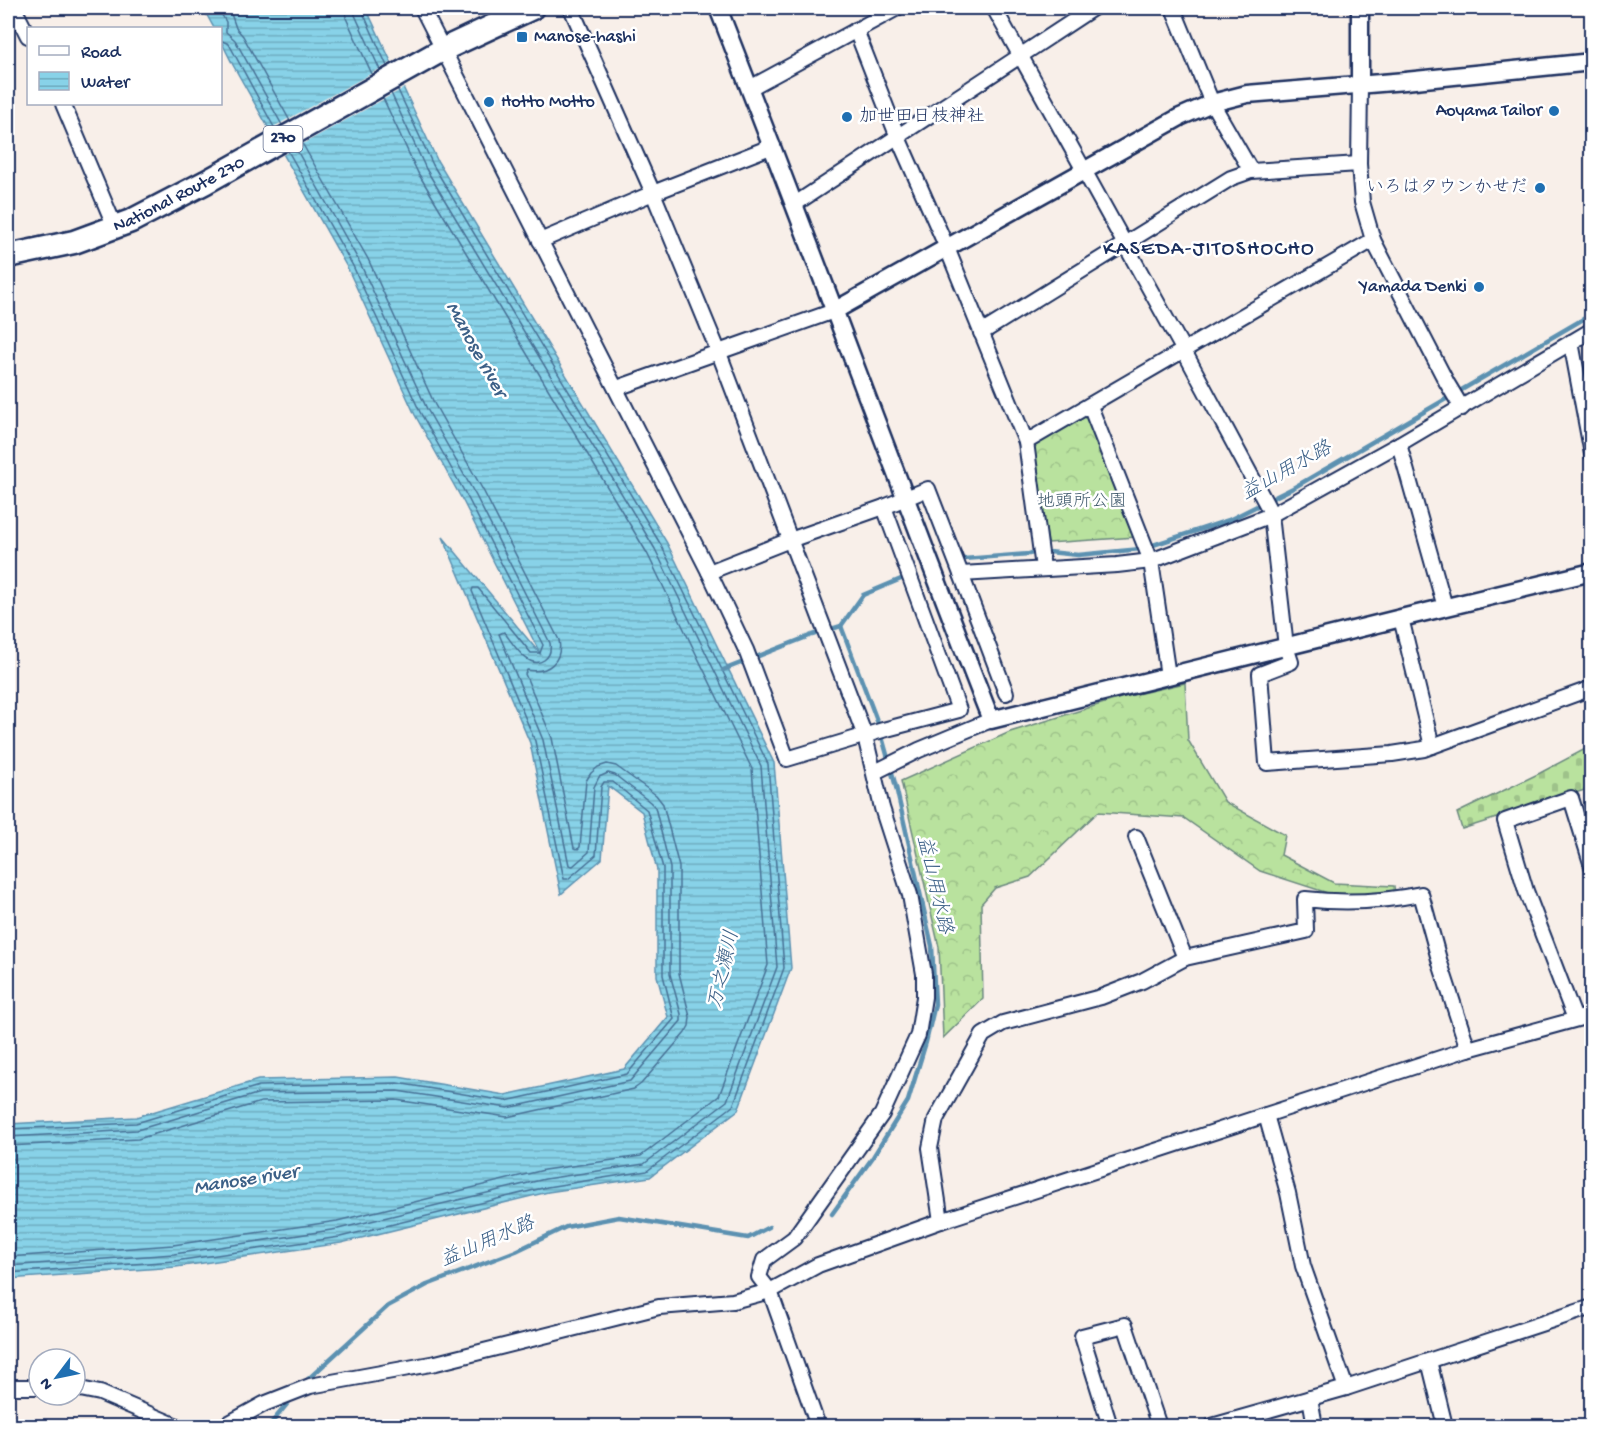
<svg xmlns="http://www.w3.org/2000/svg" width="1599" height="1434" viewBox="0 0 1599 1434" font-family="'Gochi Hand','Klee One',sans-serif">
<style>
.forest{fill:url(#forest-crowns);stroke:#6a887e;stroke-width:1.5}
.cemetery{fill:url(#cemetery-stones);stroke:#6a887e;stroke-width:1.5}
.water{fill:url(#water-rules);stroke:#5c91b1;stroke-width:1.5}
.pier{fill:#f8efe9}
.lines{fill:none;stroke-linecap:round;stroke-linejoin:round}
.shore{stroke:#477095;stroke-width:1.5}
.stream{stroke:#5c91b1;stroke-width:4.5}
.minor-casing{stroke:#1b2f5e;stroke-width:18}
.tertiary-casing{stroke:#1b2f5e;stroke-width:21}
.trunk-casing{stroke:#1b2f5e;stroke-width:27}
.minor{stroke:#fff;stroke-width:14}
.tertiary{stroke:#fff;stroke-width:16}
.trunk{stroke:#fff;stroke-width:22}
.poi-dot{fill:#1f6fb2;stroke:#fff;stroke-width:2}
.labels{text-anchor:middle;dominant-baseline:central;stroke-width:5;stroke-linejoin:round;paint-order:stroke}
.shield{fill:#fff;stroke:#5f6d8e;stroke-width:1.5}
.shield-label{font-size:16px;font-weight:bold;fill:#1b2f5e}
.poi-label{font-size:18px;fill:#1b2f5e;stroke:#fff;text-anchor:start}
.street-label{font-size:18px;fill:#1b2f5e;stroke:#fff}
.park-label{font-size:18px;fill:#425c6e;stroke:#fff}
.water-label{font-size:20px;font-style:italic;fill:#3c6087;stroke:#fff}
.quarter-label{font-size:21px;letter-spacing:1.5px;fill:#1b2f5e;stroke:#fff}
</style>
<defs>
<pattern id="forest-crowns" width="20" height="18" patternUnits="userSpaceOnUse" patternTransform="scale(1.5)"><rect width="20" height="18" fill="#b9e29e"/><path d="M2 6a3 3 0 1 1 6 0M12 15a3 3 0 1 1 6 0" fill="none" stroke="#9ec28a"/></pattern>
<pattern id="cemetery-stones" width="16" height="16" patternUnits="userSpaceOnUse" patternTransform="scale(1.5)"><rect width="16" height="16" fill="#b9e29e"/><path d="M2 7V4a2 2 0 0 1 4 0v3zM10 15v-3a2 2 0 0 1 4 0v3z" fill="#9ec28a"/></pattern>
<pattern id="water-rules" width="6" height="5" patternUnits="userSpaceOnUse" patternTransform="scale(1.5)"><rect width="6" height="5" fill="#88d2e8"/><path d="M0 2.5h6" fill="none" stroke="#6eabbf"/></pattern>
</defs>
<rect width="100%" height="100%" fill="#f8efe9"/>
<filter id="ink" filterUnits="userSpaceOnUse"><feTurbulence type="fractalNoise" baseFrequency=".0167" numOctaves="2"/><feDisplacementMap in="SourceGraphic" scale="12" xChannelSelector="R" yChannelSelector="G"/><feConvolveMatrix kernelMatrix="1 2 1 2 8 2 1 2 1" color-interpolation-filters="sRGB"/></filter>
<g filter="url(#ink)">
<!-- forest -->
<g class="forest">
<polygon points="1083,416 1090,417 1136,537 1048,543 1033,447"/>
<polygon points="1185,683 1188,740 1225,802 1285,835 1281,855 1334,883 1394,886 1395,894 1337,896 1260,871 1184,818 1098,812 1030,877 995,888 981,904 983,999 943,1038 939,947 901,781 1010,732 1124,697"/>
</g>
<!-- cemetery -->
<polygon class="cemetery" points="1591,746 1591,788 1462,829 1457,813 1540,773"/>
<!-- water -->
<polygon class="water" points="203,8 366,8 438,162 667,543 774,763 791,968 738,1110 650,1177 548,1192 341,1243 176,1267 8,1279 8,1124 136,1117 258,1080 398,1077 505,1095 624,1069 668,1017 657,976 657,870 642,812 608,786 602,859 561,894 530,743 443,537 541,655 464,503 415,415 348,269 233,65 221,41 220,28 214,28"/>
<!-- pier -->
<polygon class="pier" points="394,61 406,87 281,156 266,131"/>
<g class="lines">
<!-- shore -->
<g class="shore">
<polyline points="218,8 226,22 226,32 235,40 282,125"/>
<polyline points="229,8 236,28 243,36 290,121"/>
<polyline points="345,8 346,18 372,74"/>
<polyline points="354,8 355,15 380,70"/>
<polyline points="361,8 387,66"/>
<polyline points="220,40 229,44 275,129"/>
<polyline points="8,1129 136,1123 259,1086 397,1083 506,1101 627,1074 674,1019 663,975 663,868 647,810 613,782 604,782 601,787 596,855 568,879 564,879 535,741 472,591 473,588 478,588 531,653 540,653 543,645 469,500 420,412 353,266 288,151"/>
<path d="M8,1137L137,1130L260,1093L397,1091L508,1108L630,1081L681,1021V1014L670,974V868L655,807L650,802L615,775L608,773L599,777L594,787L589,852L573,866L569,865L543,740L499,634L504,632C513,643 528,671 544,660C550,656 551,649 550,643L476,496L427,409L360,263L295,147"/>
<path d="M8,1146L138,1139L261,1102L396,1100L507,1117L634,1089L641,1084L685,1033L689,1026L690,1017L679,973V867L663,804L656,795L616,766L607,764L598,767L591,773L586,781L580,847L578,849L574,848L552,738L525,674L527,670C548,674 563,661 559,640L484,492L435,405L368,259L302,143"/>
<polyline points="8,1257 173,1245 337,1221 544,1170 641,1156 719,1096 768,965 752,769 647,553 418,173 383,98"/>
<polyline points="8,1266 174,1254 338,1229 545,1179 644,1164 727,1101 777,967 761,766 655,549 426,169 391,93"/>
<polyline points="8,1273 175,1261 340,1237 547,1187 647,1171 733,1106 784,968 768,764 661,545 433,165 398,90"/>
</g>
<!-- stream -->
<g class="stream">
<polyline points="964,559 1029,554 1039,551 1078,555 1141,549 1229,520 1293,488 1592,314"/>
<polyline points="841,626 863,595 901,579"/>
<polyline points="723,670 812,635 841,626"/>
<polyline points="832,1214 873,1157 908,1101 926,1042 935,1004 932,946 896,787 879,726 841,626"/>
<polyline points="305,1382 388,1306 427,1285 516,1251 566,1227 619,1217 748,1238 769,1227"/>
<polyline points="269,1426 292,1398"/>
</g>
<defs>
<g id="minor">
<polyline points="14,8 28,36"/>
<polyline points="422,8 709,572 746,650 787,759 883,730 959,710 884,507 928,489 961,574 1117,565 1151,561 1271,515 1399,444 1592,330"/>
<polyline points="571,8 653,193 719,353 865,736 882,808 910,895 924,974 924,997 918,1035 882,1114 794,1238 764,1260 759,1277 770,1291 818,1426"/>
<polyline points="994,8 1183,349 1269,509 1271,515 1286,647 1291,662 1260,674 1267,763 1392,754 1424,749 1592,688"/>
<polyline points="1173,8 1212,103 1251,171"/>
<polyline points="856,30 897,135 947,248 1026,442 1043,568"/>
<polyline points="1360,85 1359,164 1362,202 1373,240 1447,383 1462,408"/>
<polyline points="750,88 897,8"/>
<polyline points="63,104 115,227"/>
<polyline points="795,204 1093,8"/>
<polyline points="540,241 653,193 773,146"/>
<polyline points="981,333 1231,178 1251,171 1359,164"/>
<polyline points="1571,342 1592,454"/>
<polyline points="617,388 834,311"/>
<polyline points="1090,406 1151,561 1168,676"/>
<polyline points="1026,442 1373,240"/>
<polyline points="1399,444 1445,607"/>
<polyline points="709,572 790,540 884,507"/>
<polyline points="961,574 1006,693"/>
<polyline points="1401,618 1432,746"/>
<polyline points="875,772 919,750 991,720"/>
<polyline points="1136,837 1185,958"/>
<polyline points="1575,1019 1526,891 1505,821 1571,798 1592,866"/>
<polyline points="1266,1115 1288,1193 1303,1266 1346,1388"/>
<path d="M941,1221L930,1148L936,1119L983,1035L1003,1023L1101,997L1142,981L1185,958L1306,931L1305,899C1346,904 1381,902 1421,894L1440,963L1468,1049"/>
<polyline points="1429,1361 1445,1426"/>
<polyline points="8,1387 39,1387"/>
<polyline points="75,1388 100,1393 177,1426"/>
<polyline points="1310,1398 1315,1426"/>
<polyline points="224,1426 264,1404 310,1386 436,1363 659,1307 733,1301 770,1291 818,1265 941,1221 1468,1049 1592,1015"/>
<polyline points="1110,1426 1082,1336 1125,1325 1159,1426"/>
<polyline points="1212,1426 1346,1388 1592,1307"/>
</g>
<g id="tertiary">
<path d="M718,8C811,244 898,483 991,720L1401,618L1592,572"/>
<polyline points="1360,85 1360,8"/>
<polyline points="834,311 1180,117 1212,103 1247,94 1405,81 1592,62"/>
</g>
<g id="trunk">
<path id="s1" d="M8,256L74,242L131,221L206,182L444,49L532,8"/>
</g>
</defs>
<!-- minor casing -->
<use href="#minor" class="minor-casing"/>
<!-- tertiary casing -->
<use href="#tertiary" class="tertiary-casing"/>
<!-- trunk casing -->
<use href="#trunk" class="trunk-casing"/>
<!-- minor -->
<use href="#minor" class="minor"/>
<!-- tertiary -->
<use href="#tertiary" class="tertiary"/>
<!-- trunk -->
<use href="#trunk" class="trunk"/>
</g>
</g>
<!-- markers -->
<g class="poi-dot">
<rect x="516" y="31" width="12" height="12" rx="3"/>
<circle cx="489" cy="102" r="6"/>
<circle cx="1554" cy="111" r="6"/>
<circle cx="847" cy="117" r="6"/>
<circle cx="1540" cy="188" r="6"/>
<circle cx="1479" cy="287" r="6"/>
</g>
<g class="labels">
<!-- shield labels -->
<rect class="shield" x="263.5" y="126" width="39" height="26" rx="4.5"/>
<g class="shield-label">
<text x="283" y="139">270</text>
</g>
<!-- poi labels -->
<g class="poi-label">
<text x="534" y="37">Manose-hashi</text>
<text x="501" y="102">Hotto Motto</text>
<text x="1542" y="111" text-anchor="end">Aoyama Tailor</text>
<text x="859" y="117">加世田日枝神社</text>
<text x="1528" y="188" text-anchor="end">いろはタウンかせだ</text>
<text x="1467" y="287" text-anchor="end">Yamada Denki</text>
</g>
<!-- street labels -->
<g class="street-label">
<text stroke="none"><textPath href="#s1" startOffset="183">National Route 270</textPath></text>
</g>
<!-- park labels -->
<g class="park-label">
<text x="1082" y="502">地頭所公園</text>
</g>
<!-- water labels -->
<g class="water-label">
<text transform="translate(475 350) rotate(61)">Manose river</text>
<text transform="translate(1287 472) rotate(-29)">益山用水路</text>
<text transform="translate(933 885) rotate(77)">益山用水路</text>
<text transform="translate(725 970) rotate(-77)">万之瀬川</text>
<text transform="translate(246 1181) rotate(-9)">Manose river</text>
<text transform="translate(488 1243) rotate(-23)">益山用水路</text>
</g>
<!-- quarter labels -->
<g class="quarter-label">
<text x="1209" y="250">KASEDA-JITOSHOCHO</text>
</g>
</g>
<!-- margin -->
<rect width="1599" height="1434" fill="none" stroke="#fff" stroke-width="30"/>
<rect x="15" y="15" width="1569" height="1404" fill="none" stroke="#1b2f5e" stroke-width="2" filter="url(#ink)"/>
<!-- legend -->
<rect x="27" y="27" width="195" height="78" fill="#ffffff" stroke="#a4acbf" stroke-width="1.5"/>
<rect x="39" y="46" width="30" height="9" fill="#ffffff" stroke="#a4acbf" stroke-width="1.5"/>
<text x="81" y="57" font-size="18" fill="#1b2f5e">Road</text>
<rect x="39" y="72" width="30" height="18" fill="url(#water-rules)" stroke="#a4acbf" stroke-width="1.5"/>
<text x="81" y="87" font-size="18" fill="#1b2f5e">Water</text>
<!-- north arrow -->
<g transform="translate(57 1377) rotate(238)"><circle r="28" fill="#ffffff" stroke="#a4acbf" stroke-width="1.5"/>
<path d="M0-4.5L10 22L0 15L-10 22Z" fill="#1f6fb2"/>
<text y="-9" font-size="16" font-weight="bold" text-anchor="middle" fill="#1b2f5e">N</text>
</g>
</svg>
